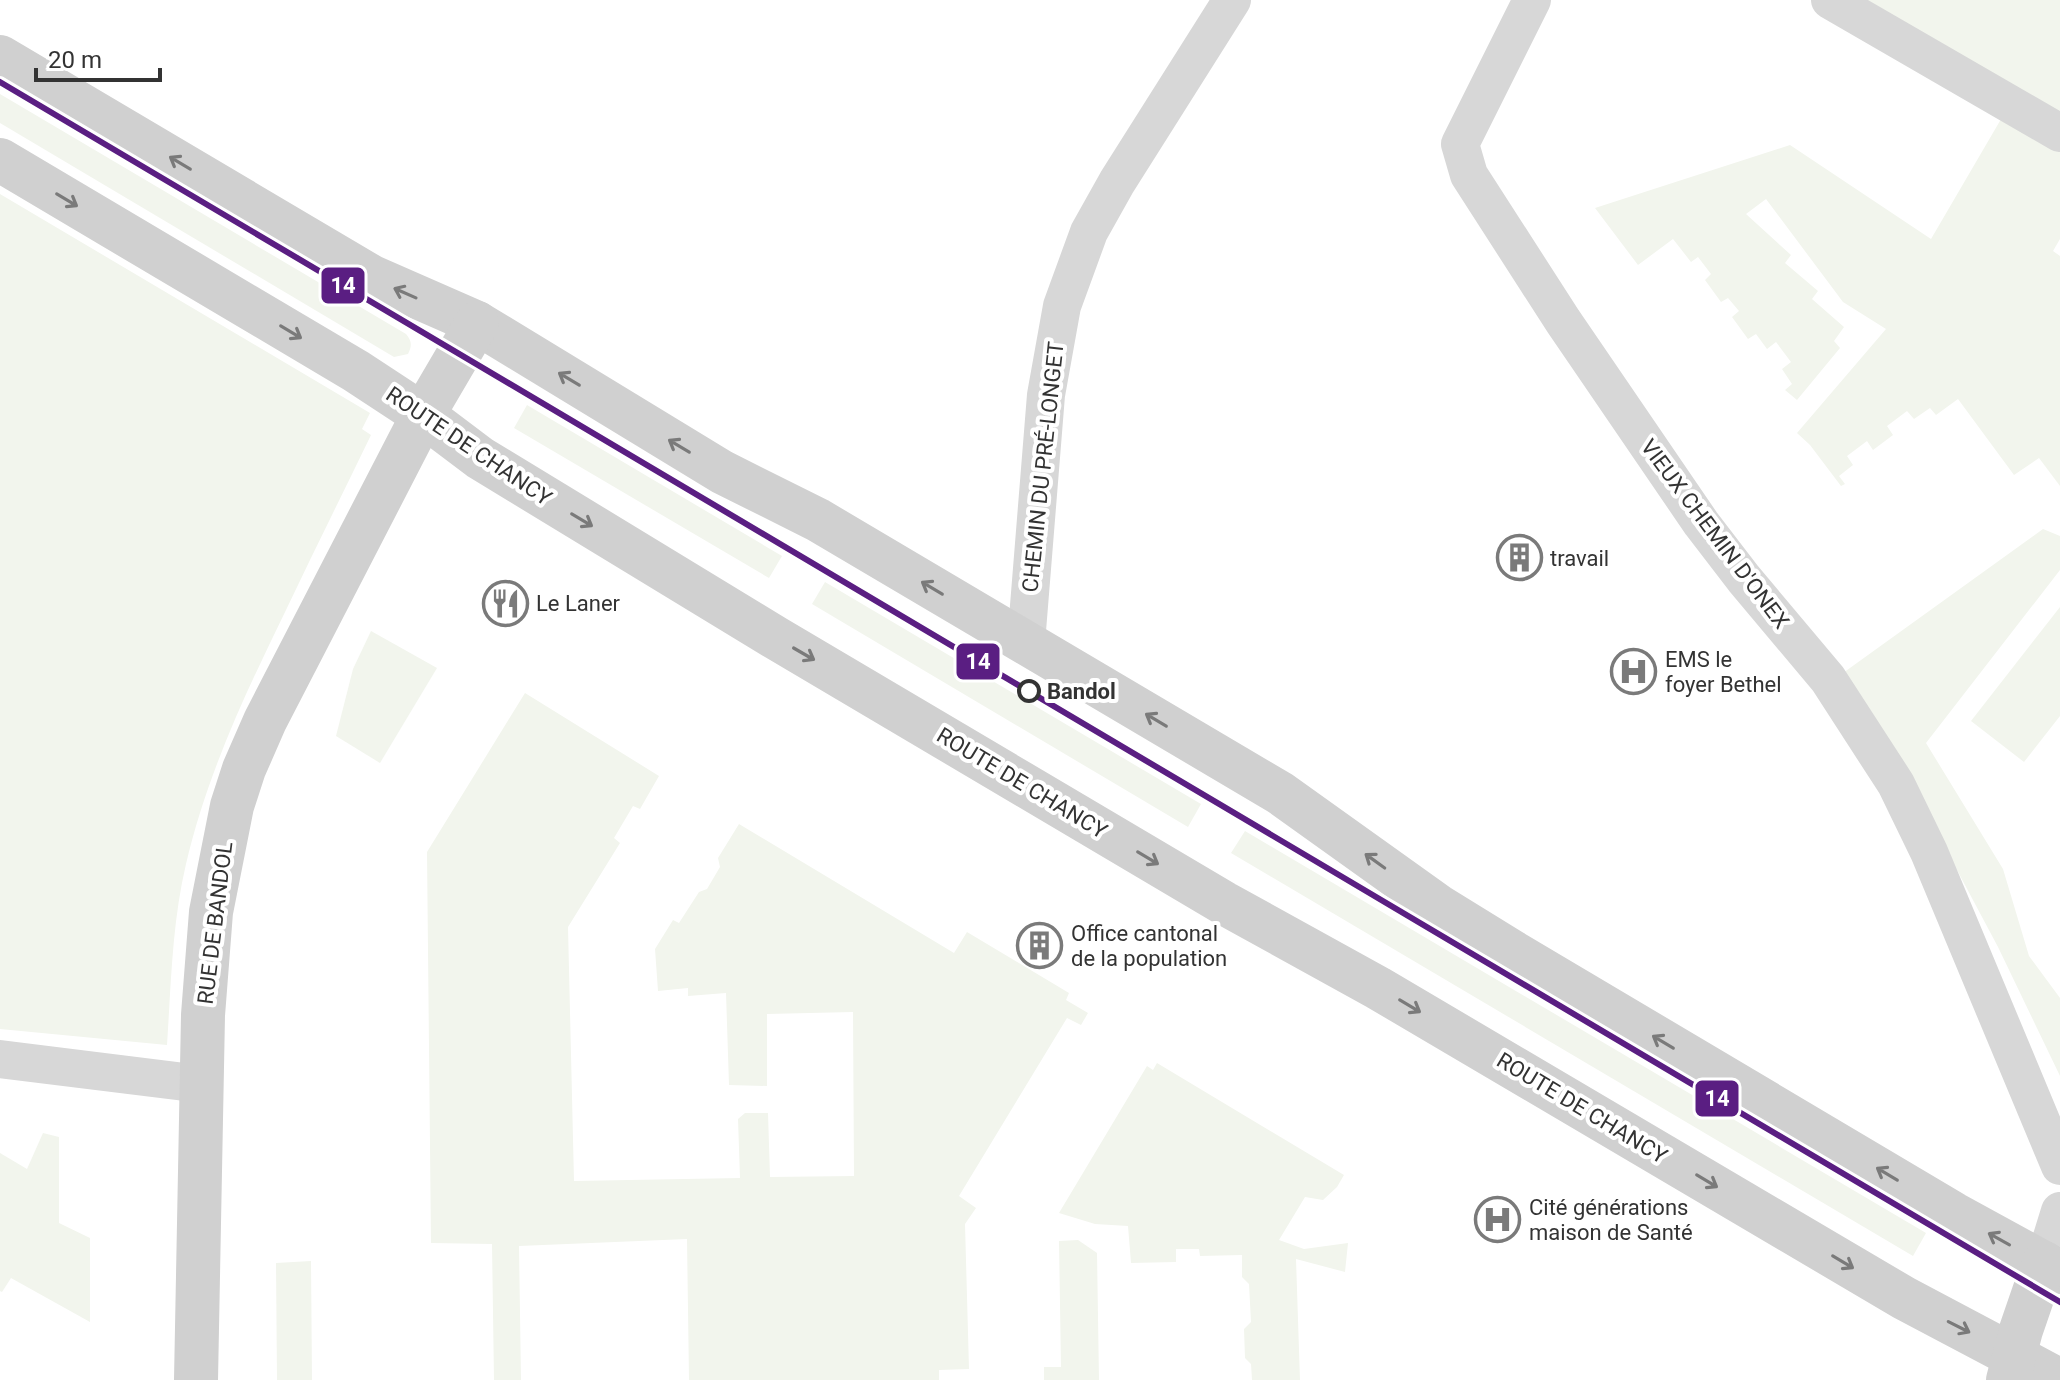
<svg xmlns="http://www.w3.org/2000/svg" width="2060" height="1380" viewBox="0 0 2060 1380" font-family="Roboto,sans-serif">
<style>
.green{fill:#f2f5ed}
.lines{fill:none;stroke-linecap:round;stroke-linejoin:round}
.street{stroke:#d7d7d7;stroke-width:38}
.secondary{stroke:#d0d0d0;stroke-width:44}
.tram-1-casing{stroke:#fff;stroke-width:12}
.tram-1{stroke:#5a1e82;stroke-width:6}
.oneway{stroke:#7a7a7a}
.stop-dot{fill:#fff;stroke:#333;stroke-width:4}
.labels{text-anchor:middle;dominant-baseline:central;stroke-width:8;stroke-linejoin:round;paint-order:stroke}
.street-label{font-size:22px;fill:#333;stroke:#fff}
.poi-label{font-size:22px;fill:#333;stroke:#fff;text-anchor:start}
.stop-label{font-size:22px;font-weight:bold;fill:#333;stroke:#fff;text-anchor:start}
.line-badge{stroke:#fff;stroke-width:3}
.badge-label{font-size:22px;text-anchor:middle;font-weight:bold;fill:#fff}
</style>
<rect width="100%" height="100%" fill="#fff"/>
<!-- green -->
<g class="green">
<polygon points="1849,0 2060,0 2060,120"/>
<path d="M0,94L406,334C412,341 412,346 408,354L394,357L0,123Z"/>
<polygon points="2004,114 2060,146 2060,239 2053,251 2060,256 2060,486 2039,458 2014,475 1958,399 1936,415 1930,408 1914,419 1907,411 1887,426 1893,435 1873,450 1867,441 1847,456 1853,465 1839,476 1845,484 1841,486 1810,445 1797,433 1886,329 1843,302 1766,199 1746,214 1791,255 1785,263 1818,291 1812,299 1844,327 1834,341 1840,348 1797,400 1785,390 1792,384 1782,369 1791,362 1776,342 1767,349 1756,334 1748,339 1732,317 1739,311 1728,298 1721,302 1705,280 1711,274 1698,257 1691,262 1673,239 1638,265 1595,208 1790,145 1931,239"/>
<path d="M0,194L370,413L362,429L371,435C343,493 314,551 286,610C246,692 207,774 186,864C172,923 171,985 167,1045L0,1029Z"/>
<polygon points="527,405 782,556 769,578 514,428"/>
<polygon points="2043,529 2060,536 2060,570 1926,743 2003,869 2029,956 2060,998 2060,1076 1998,947 1949,855 1843,673"/>
<polygon points="825,582 1201,804 1188,827 812,604"/>
<polygon points="2060,607 2060,716 2024,762 1971,721"/>
<polygon points="371,631 437,668 380,763 336,736 353,669"/>
<polygon points="525,693 659,776 640,809 633,806 614,838 620,843 568,927 574,1181 740,1178 738,1119 745,1113 768,1113 770,1177 854,1176 853,1012 767,1014 767,1086 729,1085 726,993 688,996 688,988 658,991 655,949 673,920 679,923 699,892 707,889 720,867 718,858 739,824 954,953 967,932 1069,993 1066,1000 1088,1013 1081,1025 1067,1018 959,1196 976,1208 965,1224 969,1369 939,1370 939,1380 689,1380 687,1239 519,1246 521,1380 494,1380 492,1244 431,1243 427,852"/>
<polygon points="1245,831 1926,1233 1913,1256 1231,853"/>
<polygon points="1157,1063 1344,1175 1337,1187 1323,1200 1305,1197 1279,1240 1304,1249 1348,1243 1345,1272 1296,1259 1300,1380 1252,1380 1251,1364 1245,1358 1244,1329 1251,1322 1249,1284 1242,1277 1242,1255 1200,1256 1199,1249 1176,1249 1176,1262 1131,1263 1128,1226 1095,1224 1059,1213 1147,1066 1153,1070"/>
<polygon points="43,1133 59,1137 59,1223 90,1238 90,1322 11,1278 2,1292 0,1291 0,1153 27,1169"/>
<polygon points="1078,1240 1097,1253 1099,1380 1044,1380 1044,1367 1061,1367 1059,1241"/>
<polygon points="311,1261 312,1380 277,1380 276,1263"/>
</g>
<g class="lines">
<!-- street -->
<g class="street">
<polyline points="1532,0 1460,144 1469,175 1563,321 1701,523 1744,579 1828,679 1896,784 1929,852 2060,1166"/>
<polyline points="1830,0 2060,133"/>
<polyline points="1026,643 1046,395 1062,306 1089,232 1117,182 1232,0"/>
<polyline points="0,1059 201,1084"/>
<polyline points="2044,1263 2060,1211"/>
</g>
<!-- secondary -->
<g class="secondary">
<polyline points="0,57 372,277 477,323 722,472 818,520 1280,793 1438,906 1511,951 1954,1214 2060,1272"/>
<polyline points="0,160 356,371 423,415 480,458 776,638 1224,903 1378,988 1904,1298 2059,1380"/>
<polyline points="196,1380 203,1015 211,912 232,806 244,769 265,721 423,415 477,323"/>
<polyline points="2008,1380 2021,1330 2044,1263"/>
</g>
<defs>
<polyline id="tram-1" points="0,82 2060,1302"/>
</defs>
<!-- tram-1 casing -->
<use href="#tram-1" class="tram-1-casing"/>
<!-- tram-1 -->
<use href="#tram-1" class="tram-1"/>
</g>
<!-- one-way arrows -->
<defs><path id="oneway-shaft" d="M-6 0H5M1.5-3L5.5 0L1.5 3" fill="none" stroke-width="1.6" stroke-linecap="round" stroke-linejoin="round" transform="scale(2)"/></defs>
<g class="oneway">
<use href="#oneway-shaft" transform="translate(180 163) rotate(-149)"/>
<use href="#oneway-shaft" transform="translate(67 200) rotate(31)"/>
<use href="#oneway-shaft" transform="translate(405 293) rotate(-156)"/>
<use href="#oneway-shaft" transform="translate(291 332) rotate(31)"/>
<use href="#oneway-shaft" transform="translate(569 379) rotate(-149)"/>
<use href="#oneway-shaft" transform="translate(679 446) rotate(-149)"/>
<use href="#oneway-shaft" transform="translate(582 520) rotate(31)"/>
<use href="#oneway-shaft" transform="translate(932 588) rotate(-149)"/>
<use href="#oneway-shaft" transform="translate(804 654) rotate(30)"/>
<use href="#oneway-shaft" transform="translate(1156 720) rotate(-149)"/>
<use href="#oneway-shaft" transform="translate(1148 858) rotate(31)"/>
<use href="#oneway-shaft" transform="translate(1375 861) rotate(-144)"/>
<use href="#oneway-shaft" transform="translate(1410 1006) rotate(31)"/>
<use href="#oneway-shaft" transform="translate(1663 1042) rotate(-149)"/>
<use href="#oneway-shaft" transform="translate(1887 1174) rotate(-149)"/>
<use href="#oneway-shaft" transform="translate(1707 1181) rotate(31)"/>
<use href="#oneway-shaft" transform="translate(1999 1239) rotate(-151)"/>
<use href="#oneway-shaft" transform="translate(1843 1262) rotate(31)"/>
<use href="#oneway-shaft" transform="translate(1959 1327) rotate(27)"/>
</g>
<!-- icons -->
<defs>
<symbol id="building-ring" viewBox="-11 -11 22 22"><circle r="9.5" fill="#fff" stroke="#7a7a7a" stroke-width="1.5"/><path d="M-4-6H4V6H1V3H-1V6H-4ZM-2.5-4.3h1.7v1.8h-1.7ZM.8-4.3h1.7v1.8H.8ZM-2.5-1h1.7V.8h-1.7ZM.8-1h1.7V.8H.8Z" fill="#7a7a7a"/></symbol>
<symbol id="restaurant-ring" viewBox="-11 -11 22 22"><circle r="9.5" fill="#fff" stroke="#7a7a7a" stroke-width="1.5"/><path d="M-5-6h1v4h1v-4h1v4h1v-4h1v5L-1.5 .5V6h-2V.5L-5-1ZM5-6V6H3V1.5H1.5Q1.5-4 5-6Z" fill="#7a7a7a"/></symbol>
<symbol id="hospital-ring" viewBox="-11 -11 22 22"><circle r="9.5" fill="#fff" stroke="#7a7a7a" stroke-width="1.5"/><path d="M-5-5h3v3.5h4V-5h3V5h-3V1.5h-4V5h-3Z" fill="#7a7a7a"/></symbol>
</defs>
<g fill-rule="evenodd">
<use href="#building-ring" x="1494" y="532" width="51" height="51"/>
<use href="#restaurant-ring" x="480" y="578" width="51" height="51"/>
<use href="#hospital-ring" x="1608" y="646" width="51" height="51"/>
<use href="#building-ring" x="1014" y="920" width="51" height="51"/>
<use href="#hospital-ring" x="1472" y="1194" width="51" height="51"/>
</g>
<!-- markers -->
<circle class="stop-dot" cx="1029" cy="691" r="10"/>
<g class="labels">
<!-- street labels -->
<g class="street-label">
<text transform="translate(469 446) rotate(34)">ROUTE DE CHANCY</text>
<text transform="translate(1043 467) rotate(-84)">CHEMIN DU PRÉ-LONGET</text>
<text transform="translate(1715 534) rotate(53)">VIEUX CHEMIN D'ONEX</text>
<text transform="translate(1022 783) rotate(31)">ROUTE DE CHANCY</text>
<text transform="translate(215 923) rotate(-83)">RUE DE BANDOL</text>
<text transform="translate(1582 1108) rotate(31)">ROUTE DE CHANCY</text>
</g>
<!-- poi labels -->
<g class="poi-label">
<text x="1550" y="558">travail</text>
<text x="536" y="603">Le Laner</text>
<text x="1665" y="659">EMS le<tspan x="1665" dy="25">foyer Bethel</tspan></text>
<text x="1071" y="933">Office cantonal<tspan x="1071" dy="25">de la population</tspan></text>
<text x="1529" y="1207">Cité générations<tspan x="1529" dy="25">maison de Santé</tspan></text>
</g>
<!-- stop labels -->
<g class="stop-label">
<text x="1047" y="691">Bandol</text>
</g>
</g>
<g class="line-badge">
<rect x="320" y="266" width="46" height="39" rx="8" fill="#5a1e82"/>
<rect x="955" y="642" width="46" height="39" rx="8" fill="#5a1e82"/>
<rect x="1694" y="1079" width="46" height="39" rx="8" fill="#5a1e82"/>
</g>
<g class="badge-label">
<text x="343" y="293">14</text>
<text x="978" y="669">14</text>
<text x="1717" y="1106">14</text>
</g>
<!-- scale -->
<path d="M36 68v12h124v-12" fill="none" stroke="#333333" stroke-width="4"/>
<text x="48" y="68" font-size="24" fill="#333333" stroke="#ffffff" stroke-width="6" paint-order="stroke">20 m</text>
</svg>
